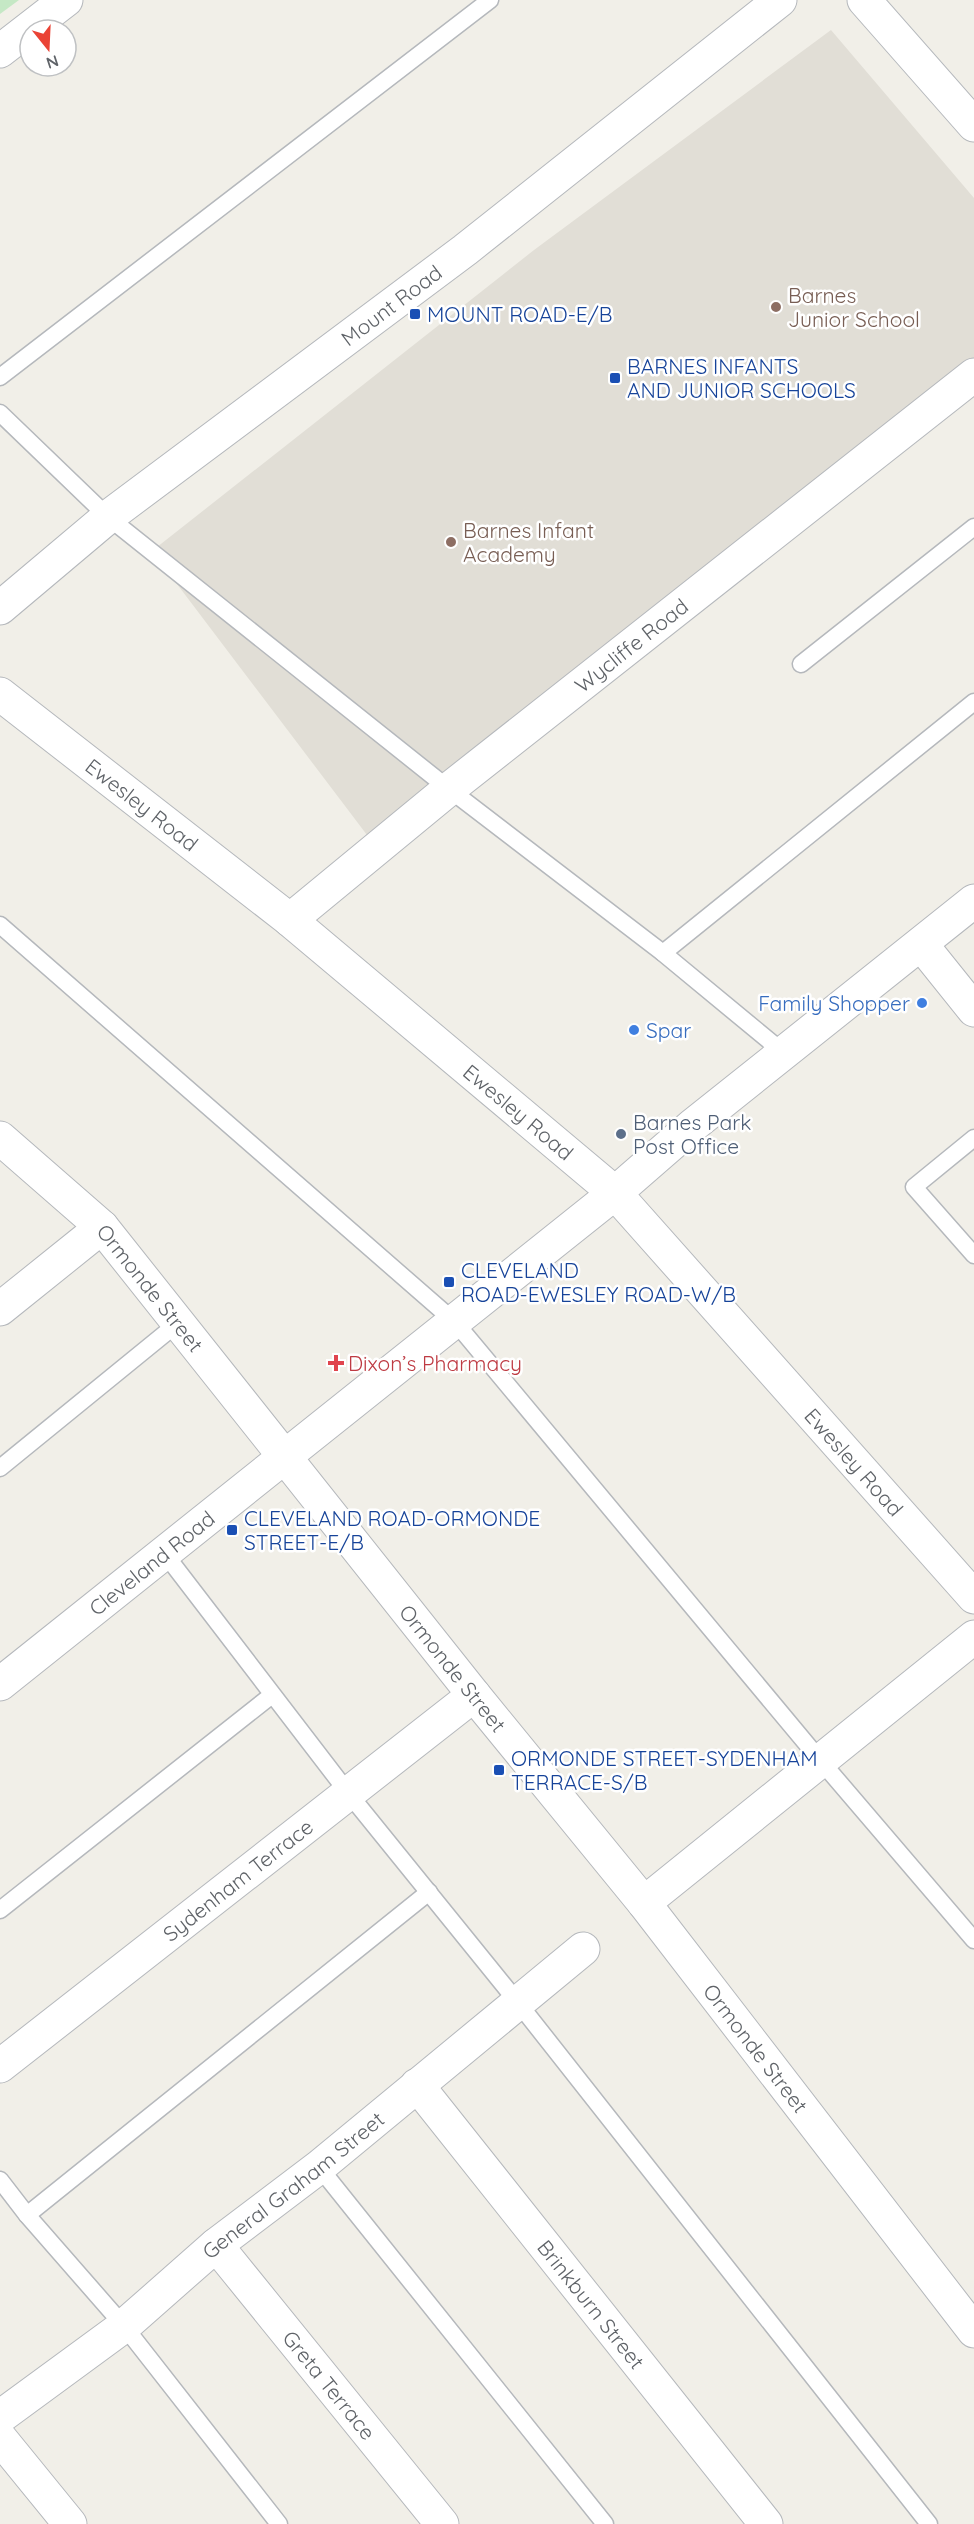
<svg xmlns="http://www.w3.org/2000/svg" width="974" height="2524" viewBox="0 0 974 2524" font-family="Quicksand,sans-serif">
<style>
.education{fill:#e1ded6}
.green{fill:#c5e8c5}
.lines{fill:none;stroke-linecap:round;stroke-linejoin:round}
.service-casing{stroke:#b5b8bc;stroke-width:19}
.minor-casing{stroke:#b5b8bc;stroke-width:35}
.tertiary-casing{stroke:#b5b8bc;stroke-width:35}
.service{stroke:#fff;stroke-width:16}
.minor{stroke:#fff;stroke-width:33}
.tertiary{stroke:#fff;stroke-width:33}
.education-dot{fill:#8d6e63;stroke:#fff;stroke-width:2}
.transit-dot{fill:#1a4fb4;stroke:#fff;stroke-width:2}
.shop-dot{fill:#3f7fe0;stroke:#fff;stroke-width:2}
.service-dot{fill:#5c6f8a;stroke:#fff;stroke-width:2}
.health-dot{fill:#e0444e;stroke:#fff;stroke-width:2}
.labels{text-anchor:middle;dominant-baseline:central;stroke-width:5;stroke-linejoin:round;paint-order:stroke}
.education-label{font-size:21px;fill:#785e54;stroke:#fff;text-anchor:start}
.street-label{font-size:21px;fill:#5f6368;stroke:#fff}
.transit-label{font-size:21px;fill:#164399;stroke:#fff;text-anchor:start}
.shop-label{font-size:21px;fill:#366cbe;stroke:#fff;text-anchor:end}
.service-label{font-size:21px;fill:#4e5e75;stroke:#fff;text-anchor:start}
.health-label{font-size:21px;fill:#be3a42;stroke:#fff;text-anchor:start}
</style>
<rect width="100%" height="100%" fill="#f1efe8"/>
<!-- education -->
<polygon class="education" points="831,30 974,198 974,364 750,533 367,835 152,551 534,250"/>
<!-- green -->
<polygon class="green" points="0,0 19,0 0,14"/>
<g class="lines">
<defs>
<g id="service">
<polyline points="0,377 490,0"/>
<polyline points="0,413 108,517 449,789 663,953 784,1053"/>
<polyline points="801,664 974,527"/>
<polyline points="0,925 455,1322 820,1760 974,1940"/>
<polyline points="663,953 974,702"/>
<polyline points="974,1138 914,1187 974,1255"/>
<polyline points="0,1468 178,1323"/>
<polyline points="165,1554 349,1794 519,2004 929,2524"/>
<polyline points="0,1910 272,1695"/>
<polyline points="319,2167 605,2524"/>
<polyline points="0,2180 27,2215 124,2326 279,2524"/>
<polyline points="27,2215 429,1892"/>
</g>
<g id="minor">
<polyline points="864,0 974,125"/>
<polyline points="0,51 66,0"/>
<path id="s1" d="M0,608L108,517L465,250L780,0"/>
<path id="s2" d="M0,694L290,920L615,1193L974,1597"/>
<path id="s3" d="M290,920L449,789L974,375"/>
<polyline points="921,944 974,1010"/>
<polyline points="0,1309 102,1227"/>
<path id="s4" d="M0,1684L615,1193L692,1126L974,901"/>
<polyline points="644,1903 974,1637"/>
<path id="s5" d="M0,2066L474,1695"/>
<path id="s6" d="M417,2085L766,2524"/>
<path id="s7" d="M216,2245L442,2524"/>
<path id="s8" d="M0,2417L124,2326L216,2245L319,2167L583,1949"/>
<polyline points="0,2438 70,2524"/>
</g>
<g id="tertiary">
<path id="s9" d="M0,1138L102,1227L474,1695L644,1903L974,2331"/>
</g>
</defs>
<!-- service casing -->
<use href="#service" class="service-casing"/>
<!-- minor casing -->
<use href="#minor" class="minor-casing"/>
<!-- tertiary casing -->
<use href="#tertiary" class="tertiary-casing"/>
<!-- service -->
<use href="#service" class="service"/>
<!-- minor -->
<use href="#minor" class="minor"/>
<!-- tertiary -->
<use href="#tertiary" class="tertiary"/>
</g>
<!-- markers -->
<g class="education-dot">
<circle cx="776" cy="307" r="6"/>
<circle cx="451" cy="542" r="6"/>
</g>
<g class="transit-dot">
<rect x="409" y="308" width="12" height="12" rx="3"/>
<rect x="609" y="372" width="12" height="12" rx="3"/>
<rect x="443" y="1276" width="12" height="12" rx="3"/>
<rect x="226" y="1524" width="12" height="12" rx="3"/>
<rect x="493" y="1764" width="12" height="12" rx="3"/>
</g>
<g class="shop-dot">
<circle cx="922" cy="1003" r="6"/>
<circle cx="634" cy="1030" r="6"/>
</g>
<circle class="service-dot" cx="621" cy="1134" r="6"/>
<path class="health-dot" d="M333 1354h6v6h6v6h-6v6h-6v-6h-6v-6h6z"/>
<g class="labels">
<!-- education labels -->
<g class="education-label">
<text x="788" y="295">Barnes<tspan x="788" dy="24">Junior School</tspan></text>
<text x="463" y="530">Barnes Infant<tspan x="463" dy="24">Academy</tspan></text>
</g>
<!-- street labels -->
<g class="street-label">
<text stroke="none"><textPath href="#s1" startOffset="495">Mount Road</textPath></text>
<text stroke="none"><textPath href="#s3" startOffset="438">Wycliffe Road</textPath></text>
<text stroke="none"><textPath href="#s2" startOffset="180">Ewesley Road</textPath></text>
<text stroke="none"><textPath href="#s2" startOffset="666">Ewesley Road</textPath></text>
<text stroke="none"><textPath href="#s9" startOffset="213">Ormonde Street</textPath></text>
<text stroke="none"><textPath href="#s2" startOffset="1152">Ewesley Road</textPath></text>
<text stroke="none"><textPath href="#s4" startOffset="194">Cleveland Road</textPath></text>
<text stroke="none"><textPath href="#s9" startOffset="699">Ormonde Street</textPath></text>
<text stroke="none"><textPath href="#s5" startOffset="302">Sydenham Terrace</textPath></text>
<text stroke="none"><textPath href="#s9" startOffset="1185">Ormonde Street</textPath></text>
<text stroke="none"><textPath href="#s8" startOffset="374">General Graham Street</textPath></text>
<text stroke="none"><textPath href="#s6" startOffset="280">Brinkburn Street</textPath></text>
<text stroke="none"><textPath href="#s7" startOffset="180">Greta Terrace</textPath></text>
</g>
<!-- transit labels -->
<g class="transit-label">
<text x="427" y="314">MOUNT ROAD-E/B</text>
<text x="627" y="366">BARNES INFANTS<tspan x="627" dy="24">AND JUNIOR SCHOOLS</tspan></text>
<text x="461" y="1270">CLEVELAND<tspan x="461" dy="24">ROAD-EWESLEY ROAD-W/B</tspan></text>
<text x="244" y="1518">CLEVELAND ROAD-ORMONDE<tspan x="244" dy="24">STREET-E/B</tspan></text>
<text x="511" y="1758">ORMONDE STREET-SYDENHAM<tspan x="511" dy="24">TERRACE-S/B</tspan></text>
</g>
<!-- shop labels -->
<g class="shop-label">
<text x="910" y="1003">Family Shopper</text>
<text x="646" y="1030" text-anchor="start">Spar</text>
</g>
<!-- service labels -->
<g class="service-label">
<text x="633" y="1122">Barnes Park<tspan x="633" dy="24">Post Office</tspan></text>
</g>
<!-- health labels -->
<g class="health-label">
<text x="348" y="1363">Dixon’s Pharmacy</text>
</g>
</g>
<!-- north arrow -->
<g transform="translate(48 48) rotate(162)"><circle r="28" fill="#ffffff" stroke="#bfc1c3" stroke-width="1.5"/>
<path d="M0-4.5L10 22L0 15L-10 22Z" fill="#ea4335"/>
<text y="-9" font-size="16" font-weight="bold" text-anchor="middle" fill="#5f6368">N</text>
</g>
</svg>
